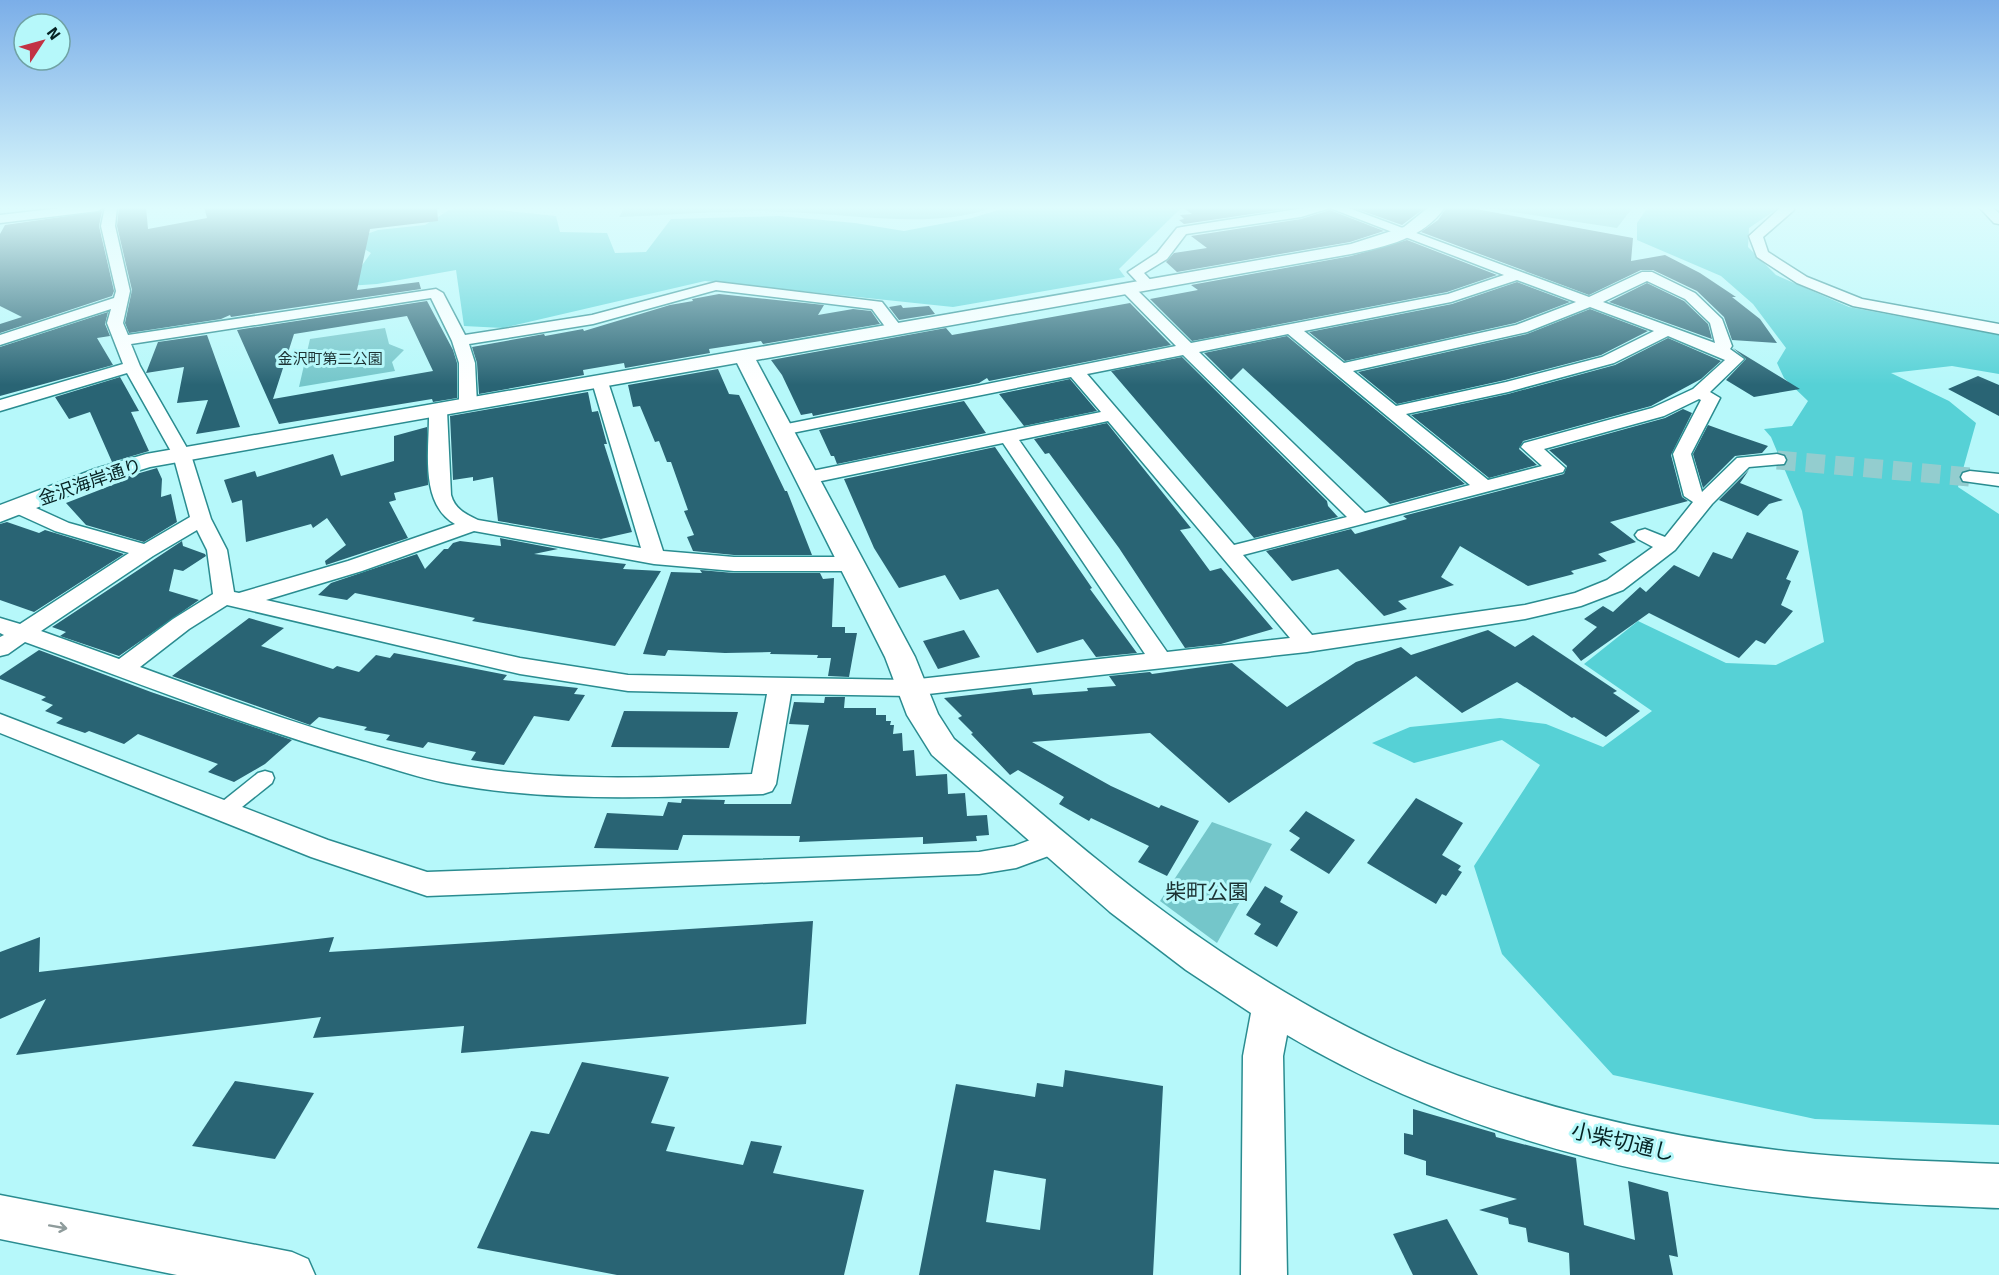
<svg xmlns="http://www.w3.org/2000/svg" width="1999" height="1275" viewBox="0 0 1999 1275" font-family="Signika,'Noto Sans JP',sans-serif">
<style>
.green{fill:#74c6ca}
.forest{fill:#56d1d6}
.building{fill:#296474;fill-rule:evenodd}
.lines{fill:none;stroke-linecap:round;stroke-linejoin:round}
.minor-tunnel{stroke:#93cdcf;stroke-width:19;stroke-dasharray:19 10;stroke-linecap:butt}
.pedestrian-casing{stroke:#2a8c90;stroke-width:3}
.minor-casing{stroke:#2a8c90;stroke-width:3}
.tertiary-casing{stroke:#2a8c90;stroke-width:3}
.pedestrian{fill:#fff;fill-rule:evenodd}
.minor{fill:#fff;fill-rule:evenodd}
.tertiary{fill:#fff;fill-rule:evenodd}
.oneway{stroke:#8f9c9c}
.labels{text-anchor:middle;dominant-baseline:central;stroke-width:6;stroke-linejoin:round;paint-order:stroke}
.far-park-label{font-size:15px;fill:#1c3233;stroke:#b6f8fa}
.street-label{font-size:18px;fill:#062223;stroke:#b6f8fa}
.near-park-label{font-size:21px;fill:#1c3233;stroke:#b6f8fa}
.near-street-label{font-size:21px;fill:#062223;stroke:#b6f8fa}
</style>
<rect width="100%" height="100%" fill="#b6f8fa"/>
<!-- green -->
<g class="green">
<path d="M625,207H993C936,230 849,214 788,212C732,209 675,215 619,217Z"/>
<polygon points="1481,207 1633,207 1617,228"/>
<polygon points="385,328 389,344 404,350 392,362 395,371 299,387 310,339"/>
<polygon points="1212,822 1272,844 1217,943 1160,901"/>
</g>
<!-- forest -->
<g class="forest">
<polygon points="471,207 556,216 560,232 607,233 615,253 646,252 671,219 779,216 855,223 904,231 972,218 1008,207 1191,207 1180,209 1119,269 1125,277 953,307 705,281 503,328 464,326 456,270 377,284 347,286 371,253 350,240 378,230 425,225 449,210"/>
<polygon points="1648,207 1780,207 1749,228 1748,247 1776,275 1849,307 1999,335 1999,374 1952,366 1891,373 1949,401 1976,423 1958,487 1999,514 1999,1125 1815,1119 1613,1075 1502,954 1474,866 1540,765 1502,740 1414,763 1372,743 1410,727 1500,718 1546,724 1603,747 1652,711 1584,664 1638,621 1726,663 1776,665 1824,642 1802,511 1771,437 1764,429 1792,426 1808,401 1784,378 1777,363 1786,348 1753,304 1721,276 1637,240 1637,223"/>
</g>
<!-- building -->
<g class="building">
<polygon points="119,207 146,207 148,229 207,218 204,207 437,207 438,221 370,229 357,290 419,282 421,289 231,317 230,315 221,319 129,333 125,323 132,290 117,226"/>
<polygon points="1182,207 1299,207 1184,224 1179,220 1184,219 1180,215 1192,214"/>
<polygon points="1351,207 1426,207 1402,225"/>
<polygon points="1447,207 1465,207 1633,238 1631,261 1665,255 1700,273 1736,297 1732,297 1760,319 1777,343 1732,340 1724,317 1697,291 1653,270 1641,270 1589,295 1421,232 1438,220"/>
<polygon points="1330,210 1384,231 1350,242 1177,272 1166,262 1174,253 1207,248 1191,236 1301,219"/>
<polygon points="102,211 99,226 114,291 112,296 0,333 0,324 22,317 0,306 0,234 5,225"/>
<polygon points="1407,240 1497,275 1447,292 1192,341 1150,299 1198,290 1191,285 1351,256"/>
<polygon points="1517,282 1570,302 1515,323 1345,361 1309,332 1452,304"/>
<polygon points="1647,283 1684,301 1708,324 1712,339 1609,302"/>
<polygon points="719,294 824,305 818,315 853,309 871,311 880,324 763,344 761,341 709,349 710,353 625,368 624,363 583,370 584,375 479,394 477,363 472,347 544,334 545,336 583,329 584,331 670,305 693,301 692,299"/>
<path d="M427,301L453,350L457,363V398L433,402L432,399L279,424L237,330ZM407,316L433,371L273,399L294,334Z"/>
<polygon points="1130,303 1171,345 989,381 987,378 979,383 813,416 812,413 801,415 782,375 771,360 946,328 952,335"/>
<polygon points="901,305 903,308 929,306 935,314 899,320 889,307"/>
<polygon points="1590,309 1648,331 1601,355 1505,380 1397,404 1358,372 1527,334"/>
<polygon points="108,312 105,324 110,336 97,338 113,365 0,396 0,347"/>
<polygon points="207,335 240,427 196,434 208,400 177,403 184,367 146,373 158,342"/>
<polygon points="1287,336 1465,484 1390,504 1243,368 1231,380 1204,353"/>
<polygon points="1668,338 1721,361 1701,379 1651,406 1523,441 1519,449 1537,465 1489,478 1411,415 1508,394 1615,365"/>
<polygon points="1733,348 1800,389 1754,397 1726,380 1746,359"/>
<polygon points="1182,357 1327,501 1328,506 1338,517 1254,538 1111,371"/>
<polygon points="718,369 729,394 739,395 785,491 787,491 812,555 734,555 693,551 687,537 694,535 684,511 688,510 671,462 667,462 659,441 655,442 640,406 633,407 628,385"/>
<polygon points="1978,376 1999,385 1999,416 1948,389"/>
<polygon points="120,377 139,411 131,412 149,451 112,462 90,412 69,419 55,397"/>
<polygon points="1070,379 1097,411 1024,426 999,394"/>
<polygon points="588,392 592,412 598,411 607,444 604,444 632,532 601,539 498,521 493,477 473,481 473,477 453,480 450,416"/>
<polygon points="964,401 986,433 837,464 834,456 831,456 819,430"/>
<polygon points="1683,409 1692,413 1671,455 1682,497 1688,501 1610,522 1636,542 1598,554 1607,561 1571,571 1574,574 1528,586 1460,546 1441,577 1454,585 1398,601 1407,609 1384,616 1338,569 1292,581 1266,551 1351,529 1355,534 1407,519 1403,516 1564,474 1567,466 1549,450 1665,418"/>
<polygon points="1107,423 1191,528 1180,530 1210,571 1221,568 1273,629 1221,644 1185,648 1119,548 1049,453 1045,454 1034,439"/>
<polygon points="1708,425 1733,434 1768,446 1762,453 1735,456 1703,488 1693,454"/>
<polygon points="427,427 428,485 394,493 396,500 389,502 408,538 326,565 325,561 346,545 327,518 313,528 311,524 246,542 242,500 232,503 224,480 255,471 257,477 333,454 341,476 394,461 394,436"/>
<polygon points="995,447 1092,588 1090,589 1137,653 1096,657 1083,639 1037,653 998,589 960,600 945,575 899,588 874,548 844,479"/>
<polygon points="157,468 162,479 161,497 171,494 177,522 144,542 86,525 66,503 120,482 119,479"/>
<polygon points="1749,470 1740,483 1783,500 1769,504 1758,516 1719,500"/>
<polygon points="7,522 39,533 45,530 124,554 34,612 0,600 0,524"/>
<polygon points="1747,532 1799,551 1786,579 1791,581 1781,605 1793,611 1765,644 1756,640 1739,658 1649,613 1581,661 1572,650 1597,627 1584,619 1603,606 1613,612 1640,587 1646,592 1674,565 1699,577 1713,552 1732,559"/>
<polygon points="500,538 558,549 534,554 626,564 623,569 661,571 615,646 472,621 475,618 355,593 347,600 318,595 331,583 417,554 425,569 444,549 448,549 453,543 460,541 501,546"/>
<polygon points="182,541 183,546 205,554 206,556 183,571 174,569 169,591 199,600 119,656 60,636 66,632 52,627"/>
<polygon points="700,570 734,573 820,573 823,579 834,578 832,627 845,627 845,633 857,633 849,677 828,676 831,658 817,658 818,655 770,654 771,652 725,653 668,650 665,656 643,654 671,572 702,573"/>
<polygon points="249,618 284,628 261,646 333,669 337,666 359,672 376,655 390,658 394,653 507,675 503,680 578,688 574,694 585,695 569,721 534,716 504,765 471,760 476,752 428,742 423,748 386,740 390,735 364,730 367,727 319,717 310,725 172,676"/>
<polygon points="964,630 980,657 938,669 923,641"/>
<polygon points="1488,630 1515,647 1533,635 1617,691 1613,693 1640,711 1606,737 1574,717 1572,718 1517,682 1462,713 1416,676 1229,803 1150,733 1032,742 1111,786 1159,808 1161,805 1199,821 1167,876 1138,862 1149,846 1091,818 1089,821 1059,804 1064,797 1018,770 1010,775 971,734 973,733 958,718 962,716 944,698 1031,688 1033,695 1088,691 1087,688 1116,686 1109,676 1150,672 1152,674 1232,663 1287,707 1356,662 1401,647 1411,655"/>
<polygon points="39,650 151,692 292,740 265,764 234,782 208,772 218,764 138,734 124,744 89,731 85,733 56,723 63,718 45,711 53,705 41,700 46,697 0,679 0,676"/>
<polygon points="825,697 845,697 844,708 876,708 876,715 886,715 886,721 891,721 890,725 894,725 893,734 902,733 903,751 914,750 916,776 947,774 948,794 965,793 967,816 987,815 989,835 976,836 977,841 923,844 923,837 799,842 800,836 683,835 678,850 594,848 607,813 663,816 668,802 681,803 682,799 725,800 724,804 791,804 809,725 789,724 794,702 824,703"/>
<polygon points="624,711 738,712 729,748 611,747"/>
<polygon points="1416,798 1463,823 1442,855 1461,866 1458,870 1462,872 1446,896 1442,894 1436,904 1367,863"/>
<polygon points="1306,811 1355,840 1329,874 1290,850 1300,838 1289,831"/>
<polygon points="1265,886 1283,896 1280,902 1298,912 1277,947 1254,934 1261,924 1246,915"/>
<polygon points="813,921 806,1024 461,1053 464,1026 313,1038 321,1017 16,1055 46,999 0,1019 0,952 40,937 39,972 334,937 329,952"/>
<polygon points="582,1062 669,1077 651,1123 675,1127 666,1151 743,1165 751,1141 782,1146 773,1173 864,1190 844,1275 617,1275 477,1248 531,1131 549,1134"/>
<path d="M1065,1070L1163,1086L1153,1275H919L956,1084L1035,1097L1037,1083L1063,1087ZM994,1170L1046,1179L1040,1230L986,1222Z"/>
<polygon points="235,1081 314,1093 275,1159 192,1146"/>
<polygon points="1413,1109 1495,1133 1496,1137 1576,1158 1584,1225 1635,1240 1628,1181 1668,1192 1678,1257 1669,1255 1673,1275 1570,1275 1569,1253 1528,1242 1526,1228 1509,1224 1508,1218 1479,1210 1517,1199 1426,1175 1426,1161 1404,1154 1404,1133 1413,1135"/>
<polygon points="1447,1219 1478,1275 1413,1275 1393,1234"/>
</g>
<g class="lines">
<!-- minor-tunnel -->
<polyline class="minor-tunnel" points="1777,460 1970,477"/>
<defs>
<polygon id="pedestrian" points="265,771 272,773 274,778 272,783 232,815 225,818 218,815 215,810 218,805 258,773"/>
<g id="minor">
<polygon points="70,207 104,207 98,211 0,223 0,215"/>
<path d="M105,207H117L115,226L130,291L123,323L128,335L436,289L443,293L465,335L592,315L716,282L882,302L903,329L901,332H889L872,309L716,290L593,324L469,344L475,363L477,404L474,408H462L459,404V363L452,341L431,298L131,344L140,366L191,455L211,519L227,550L234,592L239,593L348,561L455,524C418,503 430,446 429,410L432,406H444L447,410L451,495C455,509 465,514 478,520L641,548L592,382L600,377L608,382L663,551L734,557H852L859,559L862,564L859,569L852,571H734L654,564L474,531L362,571L266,600L520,658L628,675L910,680L1145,654L1003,443L807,484L800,482L798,478L800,474L807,472L1101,412L1071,377L782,435L776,434L773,430L776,426L782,425L1176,346L1123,292L1121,289L1128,285L1133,286L1191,343L1448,294L1504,275L1330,208L1301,217L1186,234L1167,259L1144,273L1155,285L1153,288H1143L1128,272L1157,253L1177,228L1182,227L1311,207H1346L1589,297L1642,272H1652L1695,293L1722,319L1732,346L1730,349L1744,359L1710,392L1720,398L1691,454L1702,492L1737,458L1777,454L1784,456L1786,460L1784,464L1749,467L1712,504L1675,550L1623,590L1581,606L1525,619L1307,652L910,696L791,694L776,784L772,791L763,794C658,797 550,803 446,783C415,777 385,766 354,757C242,725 134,681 25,642L8,654L0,656V637L4,635L0,633V618L20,624L129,553L55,531L11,511L8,507L11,503H25L69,523L144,544L190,517L173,455L127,373L0,411V400L123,364L107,323L111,309L0,345V335L114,298L116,291L101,226ZM1517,280L1576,302L1516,325L1344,363L1304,331L1451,302ZM1647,281L1685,299L1710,323L1715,343L1603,302ZM1590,307L1654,331L1602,357L1506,382L1396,406L1353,371L1527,332ZM1288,334L1470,485L1365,513L1199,352ZM1668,336L1725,360L1693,389L1652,408L1524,443L1521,447L1542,466L1488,480L1406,414L1508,392L1614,363ZM1183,355L1347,517L1234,545L1087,374ZM1699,399L1701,400L1673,454L1684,496L1693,502L1665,537L1645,529L1638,531L1635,535L1638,539L1653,547L1607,580L1575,593L1525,605L1312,635L1243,555L1563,472L1565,468L1544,449L1664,416ZM1108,421L1290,638L1167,652L1019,440ZM197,530L207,550L213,594L173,619L119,659L41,631L153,556ZM227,605L520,674L628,691L767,694L752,774C663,777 572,782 484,769C367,752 250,707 140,667L189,629Z"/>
<polygon points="1781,207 1793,207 1794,210 1763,237 1768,252 1807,277 1862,299 1999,324 1999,334 1853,306 1797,283 1757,257 1749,236"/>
<polygon points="1979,207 1992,207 1999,213 1999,224 1994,223"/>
<polygon points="1970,471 1999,474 1999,486 1963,481 1961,477 1963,473"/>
<polygon points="0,714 328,840 427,872 979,852 1014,846 1052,832 1062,835 1066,843 1062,851 1016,868 979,874 427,896 311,857 0,733"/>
</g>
<g id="tertiary">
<path d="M1429,207H1445C1423,239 1387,246 1351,254L756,360L915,657L938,714L954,739C1050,821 1145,905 1252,972C1298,1001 1346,1028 1395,1050C1513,1103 1656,1136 1784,1151C1855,1159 1927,1161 1999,1164V1208C1928,1205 1856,1203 1786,1194C1613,1174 1437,1124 1287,1035L1283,1056L1287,1275H1241L1243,1056L1251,1013L1186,970L1110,912L932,755L907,715L885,657L737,363L150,467L111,479L0,522V505L95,469L146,454L1351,244L1404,227Z"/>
<polygon points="0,1195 292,1252 308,1259 315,1275 177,1275 0,1239"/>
</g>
</defs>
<!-- pedestrian casing -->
<use href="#pedestrian" class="pedestrian-casing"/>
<!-- minor casing -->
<use href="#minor" class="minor-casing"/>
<!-- tertiary casing -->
<use href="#tertiary" class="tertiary-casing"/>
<!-- pedestrian -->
<use href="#pedestrian" class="pedestrian"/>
<!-- minor -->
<use href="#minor" class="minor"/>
<!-- tertiary -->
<use href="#tertiary" class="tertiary"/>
</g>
<!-- one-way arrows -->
<defs><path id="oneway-shaft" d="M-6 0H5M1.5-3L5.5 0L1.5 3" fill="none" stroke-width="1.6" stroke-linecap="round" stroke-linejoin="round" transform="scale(1.5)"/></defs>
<use class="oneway" href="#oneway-shaft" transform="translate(58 1227) rotate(10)"/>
<!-- sky -->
<linearGradient id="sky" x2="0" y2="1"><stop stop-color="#7baee8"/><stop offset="0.54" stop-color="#defcfd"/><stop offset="1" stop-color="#defcfd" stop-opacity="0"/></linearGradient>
<rect width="1999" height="385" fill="url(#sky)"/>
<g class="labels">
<!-- far-park labels -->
<g class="far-park-label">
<text x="330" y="359">金沢町第二公園</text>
</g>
<!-- street labels -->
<g class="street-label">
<text transform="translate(90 482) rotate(-19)">金沢海岸通り</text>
</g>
<!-- near-park labels -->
<g class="near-park-label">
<text x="1207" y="892">柴町公園</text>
</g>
<!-- near-street labels -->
<g class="near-street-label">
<text transform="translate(1623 1142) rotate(13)">小柴切通し</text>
</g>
</g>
<!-- north arrow -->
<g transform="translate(42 42) rotate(54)"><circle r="28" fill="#b6f8fa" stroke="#70a2a4" stroke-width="1.5"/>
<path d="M0-4.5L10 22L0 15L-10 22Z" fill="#c23244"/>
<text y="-9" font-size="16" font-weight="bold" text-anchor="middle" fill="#062223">N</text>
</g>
</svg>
